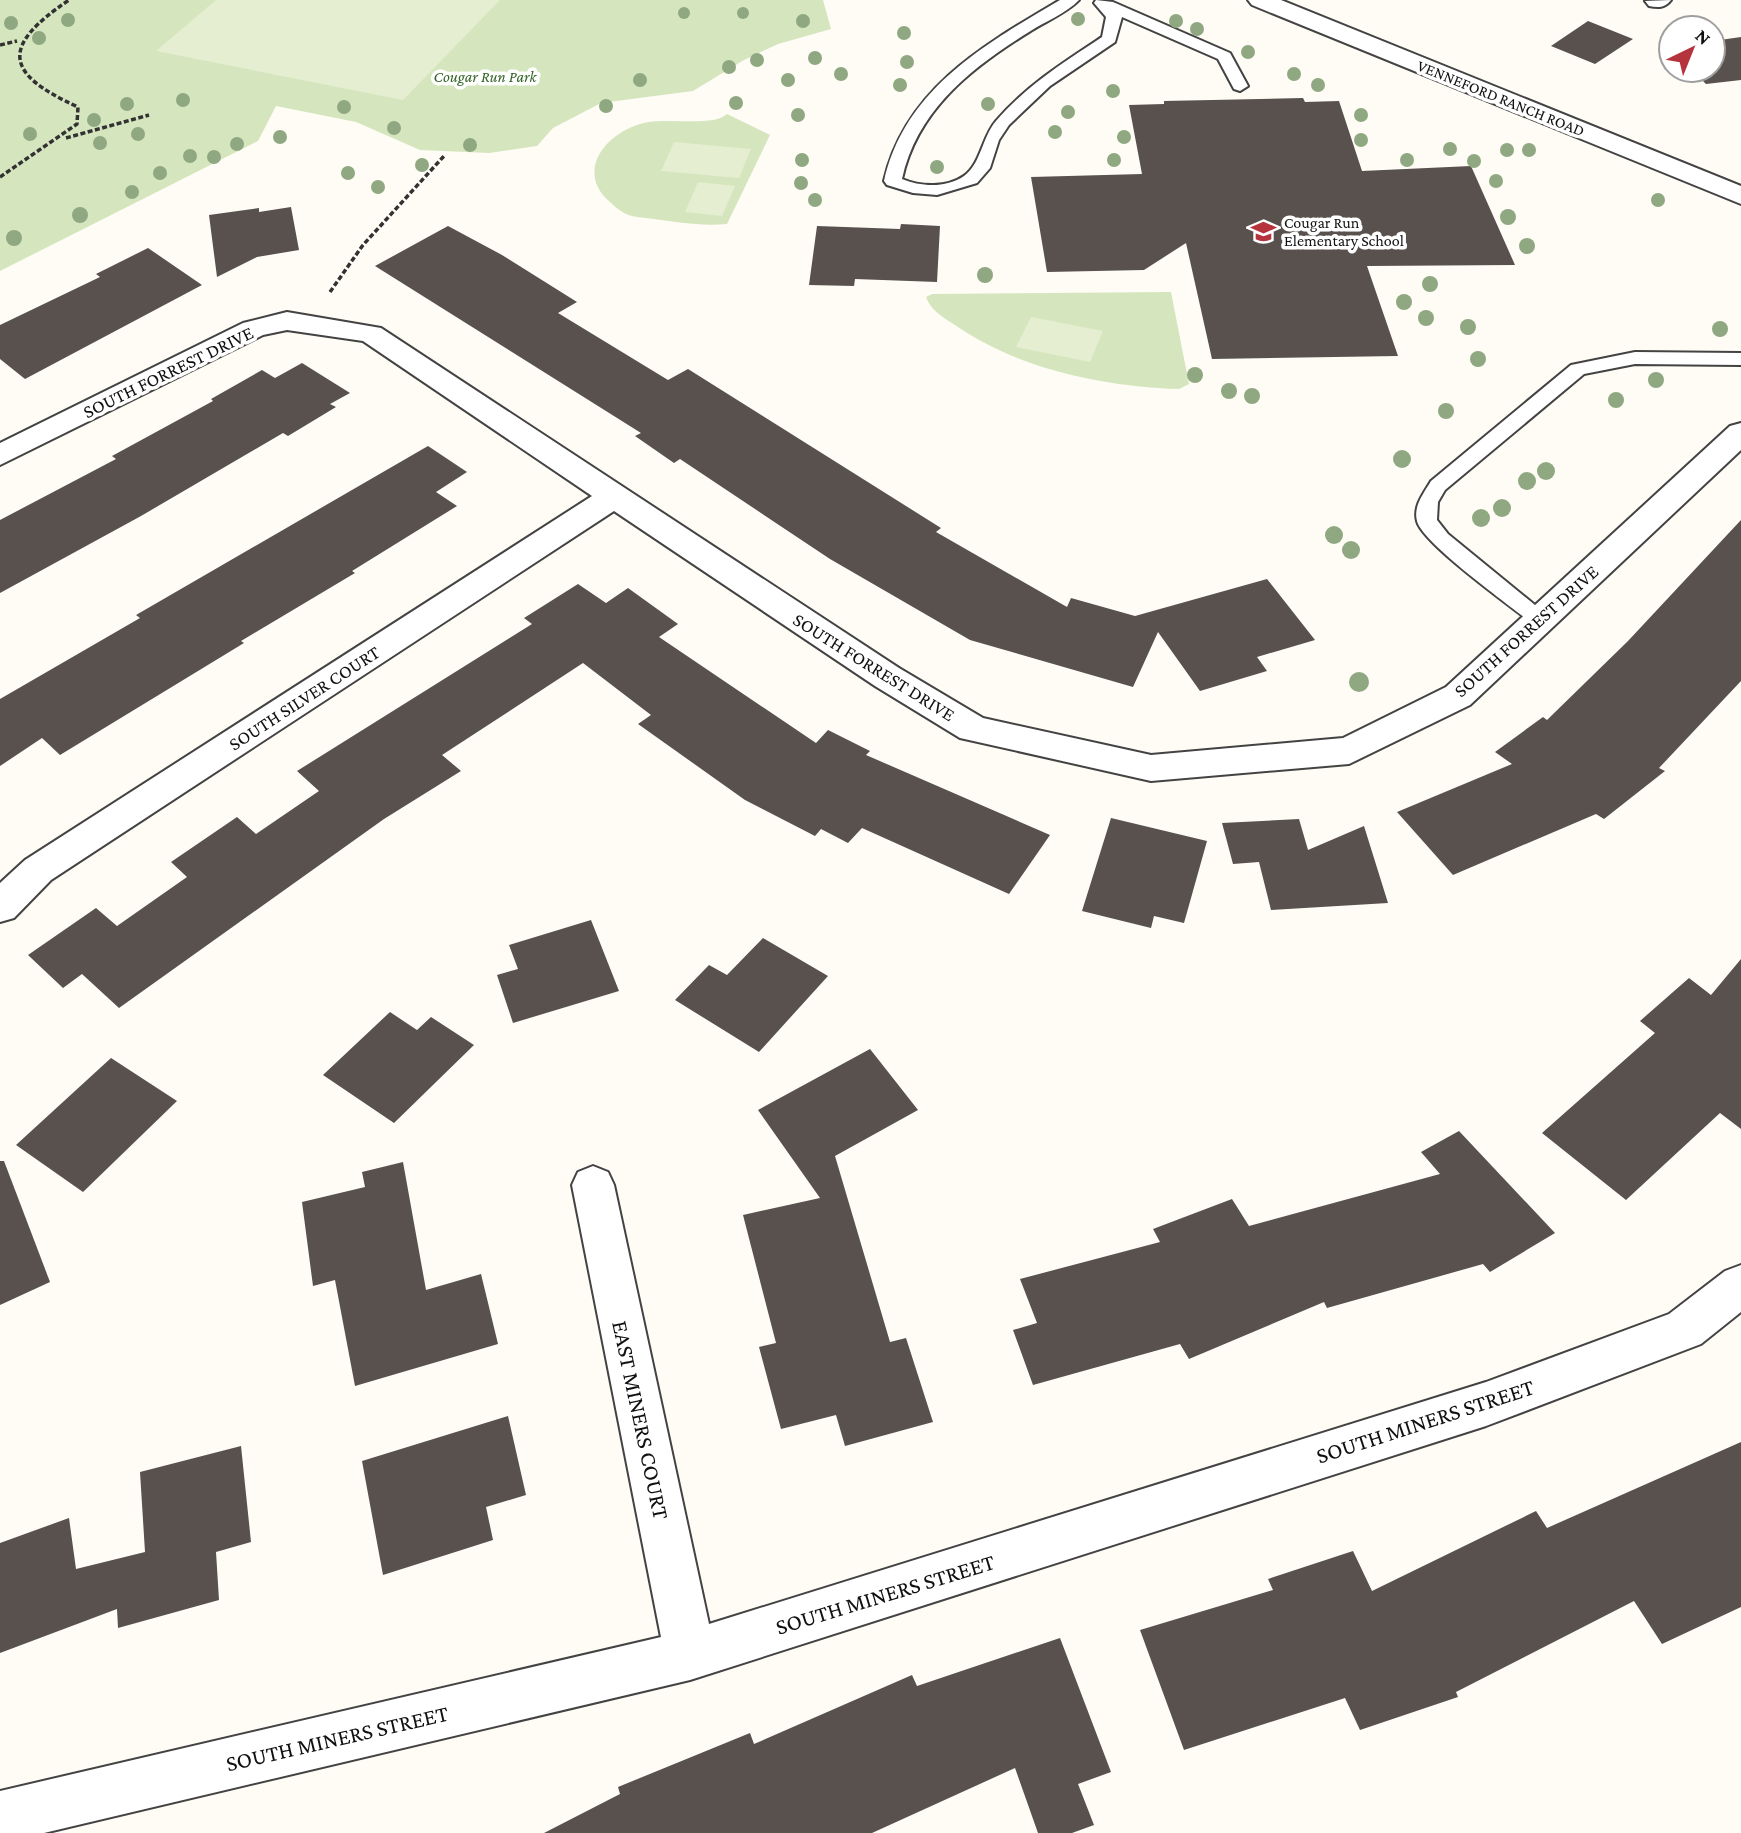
<svg xmlns="http://www.w3.org/2000/svg" width="1741" height="1833" viewBox="0 0 1741 1833" font-family="'Crimson Pro',serif">
<style>
.green{fill:#d5e6bf}
.pitch{fill:#e5eed0}
.building{fill:#58514d}
.lines{fill:none;stroke-linecap:round;stroke-linejoin:round}
.service-casing{stroke:#434343;stroke-width:4}
.minor-casing{stroke:#434343;stroke-width:4}
.tertiary-casing{stroke:#434343;stroke-width:4}
.path{stroke:#323232;stroke-width:3.5;stroke-dasharray:5 2.5;stroke-linecap:butt}
.service{fill:#fff;fill-rule:evenodd}
.minor{fill:#fff;fill-rule:evenodd}
.tertiary{fill:#fff;fill-rule:evenodd}
.tree{fill:#8fa882}
.labels{text-anchor:middle;dominant-baseline:central;stroke-width:7;stroke-linejoin:round;paint-order:stroke}
.far-park-label{font-size:16px;font-style:italic;fill:#346325;stroke:#fff}
.far-street-label{font-size:16px;fill:#101010;stroke:#fff}
.far-poi-label{font-size:16px;fill:#101010;stroke:#fff;text-anchor:start}
.street-label{font-size:19px;fill:#101010;stroke:#fff}
.near-street-label{font-size:23px;fill:#101010;stroke:#fff}
</style>
<rect width="100%" height="100%" fill="#fefcf4"/>
<!-- green -->
<g class="green">
<polygon points="0,0 823,0 831,29 778,44 744,60 693,91 601,103 553,128 537,146 489,153 420,150 356,122 276,106 258,141 0,271"/>
<path d="M727,114L770,135L727,224C698,227 666,220 637,217C626,216 617,209 610,202C575,172 605,134 640,124C663,116 713,128 727,114Z"/>
<path d="M1171,292L1189,384L1179,389C1101,386 1017,369 952,323C942,317 930,309 926,297L932,294Z"/>
</g>
<!-- pitch -->
<g class="pitch">
<polygon points="216,0 500,0 403,100 156,51"/>
<polygon points="674,142 751,149 739,178 661,171"/>
<polygon points="698,182 735,186 722,216 685,212"/>
<polygon points="1031,317 1103,331 1090,362 1016,347"/>
</g>
<!-- building -->
<g class="building">
<polygon points="1588,21 1633,39 1595,64 1551,46"/>
<polygon points="1741,37 1741,80 1706,84 1692,70 1713,70 1713,41"/>
<polygon points="1303,98 1305,102 1339,101 1362,171 1471,166 1515,265 1367,266 1398,356 1212,359 1186,243 1144,270 1047,272 1031,177 1142,174 1129,105 1164,104 1164,101"/>
<polygon points="291,207 299,250 257,257 217,277 209,215 259,208 259,212"/>
<polygon points="901,224 940,226 937,282 855,279 854,286 809,285 817,226 900,229"/>
<polygon points="448,226 502,255 577,302 558,313 668,380 688,369 941,528 936,532 1067,607 1071,598 1135,616 1267,579 1315,640 1257,657 1267,671 1200,691 1158,632 1133,687 970,640 830,559 680,459 674,463 635,436 641,433 375,266"/>
<polygon points="148,248 202,285 25,379 0,359 0,325 100,277 96,274"/>
<polygon points="302,363 350,393 330,404 336,407 288,436 283,433 141,516 0,593 0,520 116,459 112,456 213,401 211,399 262,370 275,378"/>
<polygon points="428,446 467,472 436,492 457,506 352,571 355,573 241,641 244,643 60,755 42,738 0,766 0,699 140,618 136,615"/>
<polygon points="1741,520 1741,681 1659,768 1665,771 1604,819 1596,814 1453,875 1397,812 1512,764 1495,752 1543,717 1547,720 1628,641"/>
<polygon points="578,584 606,603 628,588 678,624 659,637 816,743 828,730 870,751 866,755 1050,835 1009,894 862,828 848,843 821,829 815,836 745,800 638,724 651,715 583,663 442,755 461,771 384,819 119,1008 82,974 63,988 28,955 96,908 117,926 187,877 171,862 237,817 256,834 319,791 297,771 532,624 524,618"/>
<polygon points="1111,818 1207,841 1184,923 1154,916 1151,928 1082,911"/>
<polygon points="1299,819 1308,850 1364,826 1388,903 1271,910 1259,862 1233,864 1222,823"/>
<polygon points="591,920 619,991 513,1023 497,975 518,969 509,945"/>
<polygon points="763,938 828,976 759,1052 675,1000 709,965 727,975"/>
<polygon points="1741,959 1741,1129 1720,1113 1626,1200 1542,1133 1655,1033 1640,1021 1689,978 1711,995"/>
<polygon points="390,1012 417,1030 431,1017 474,1045 394,1123 323,1075"/>
<polygon points="870,1049 918,1110 835,1156 890,1342 906,1338 933,1422 845,1446 836,1415 781,1429 759,1347 776,1343 743,1215 820,1198 758,1110"/>
<polygon points="111,1058 177,1101 83,1192 16,1145"/>
<polygon points="1459,1131 1555,1233 1490,1272 1483,1264 1327,1308 1324,1302 1189,1359 1180,1344 1033,1385 1013,1330 1037,1323 1020,1279 1160,1242 1153,1229 1232,1199 1249,1226 1440,1174 1421,1152"/>
<polygon points="0,1161 4,1161 50,1282 0,1305"/>
<polygon points="403,1162 426,1290 481,1274 498,1344 355,1386 335,1280 313,1286 302,1202 365,1187 362,1172"/>
<polygon points="508,1416 526,1495 486,1507 493,1540 383,1575 362,1461"/>
<polygon points="1741,1442 1741,1607 1662,1644 1634,1601 1456,1692 1458,1697 1360,1730 1345,1698 1184,1750 1140,1630 1273,1590 1268,1579 1353,1551 1372,1591 1536,1511 1547,1528"/>
<polygon points="241,1446 251,1542 216,1552 219,1600 118,1628 117,1609 0,1653 0,1543 69,1518 76,1569 145,1552 140,1472"/>
<polygon points="1060,1638 1111,1772 1078,1784 1094,1825 1072,1833 1038,1833 1015,1768 872,1833 544,1833 620,1794 618,1787 750,1733 754,1744 912,1675 917,1686"/>
</g>
<g class="lines">
<defs>
<g id="service">
<path d="M1060,0H1079C1067,13 1044,22 1029,32C971,68 917,110 902,179C921,187 947,188 964,176C981,164 982,137 996,121C1026,86 1064,62 1102,37L1106,17L1094,3L1096,0L1113,2L1230,53L1248,86L1240,91L1234,89L1218,59L1122,17L1115,42L1050,86L1009,125L999,140L990,168L977,183L937,195L913,193L887,185L884,181C905,89 984,45 1060,0Z"/>
<path d="M1635,352L1741,353V365L1635,364L1584,374L1445,490L1438,502L1437,520L1448,534L1552,619L1549,624H1533C1512,607 1422,543 1417,521C1413,506 1424,493 1431,481L1571,365Z"/>
</g>
<g id="minor">
<path d="M1671,0C1665,8 1658,8 1649,6L1645,1Z"/>
<polygon points="287,312 381,328 899,668 983,718 1151,755 1343,738 1446,687 1730,426 1741,423 1741,450 1470,705 1349,764 1151,781 960,738 875,686 614,511 51,880 14,918 0,922 0,883 25,860 592,496 363,341 287,330 263,335 0,465 0,443 243,323"/>
<polygon points="593,1166 608,1172 614,1185 709,1624 1486,1382 1669,1314 1725,1271 1741,1265 1741,1312 1701,1344 1486,1426 690,1680 44,1833 0,1833 0,1791 661,1637 572,1185 578,1172"/>
</g>
<polygon id="tertiary" points="1248,0 1281,0 1741,186 1741,204 1252,5"/>
</defs>
<!-- service casing -->
<use href="#service" class="service-casing"/>
<!-- minor casing -->
<use href="#minor" class="minor-casing"/>
<!-- tertiary casing -->
<use href="#tertiary" class="tertiary-casing"/>
<!-- path -->
<g class="path">
<polyline points="0,45 17,41"/>
<polyline points="66,138 149,115"/>
<path d="M0,177L77,124L78,107C3,73 1,46 69,0"/>
<polyline points="330,292 363,245 444,156"/>
</g>
<!-- service -->
<use href="#service" class="service"/>
<!-- minor -->
<use href="#minor" class="minor"/>
<!-- tertiary -->
<use href="#tertiary" class="tertiary"/>
</g>
<!-- trees -->
<g class="tree">
<circle cx="684" cy="13" r="6"/>
<circle cx="743" cy="13" r="6"/>
<circle cx="1078" cy="19" r="7"/>
<circle cx="68" cy="20" r="7"/>
<circle cx="803" cy="21" r="7"/>
<circle cx="1176" cy="21" r="7"/>
<circle cx="11" cy="23" r="7"/>
<circle cx="1197" cy="29" r="7"/>
<circle cx="904" cy="33" r="7"/>
<circle cx="39" cy="38" r="7"/>
<circle cx="1248" cy="52" r="7"/>
<circle cx="815" cy="58" r="7"/>
<circle cx="757" cy="60" r="7"/>
<circle cx="907" cy="62" r="7"/>
<circle cx="729" cy="67" r="7"/>
<circle cx="841" cy="74" r="7"/>
<circle cx="1294" cy="74" r="7"/>
<circle cx="640" cy="80" r="7"/>
<circle cx="788" cy="80" r="7"/>
<circle cx="900" cy="85" r="7"/>
<circle cx="1318" cy="85" r="7"/>
<circle cx="1113" cy="91" r="7"/>
<circle cx="183" cy="100" r="7"/>
<circle cx="736" cy="103" r="7"/>
<circle cx="127" cy="104" r="7"/>
<circle cx="988" cy="104" r="7"/>
<circle cx="606" cy="106" r="7"/>
<circle cx="344" cy="107" r="7"/>
<circle cx="1068" cy="112" r="7"/>
<circle cx="798" cy="115" r="7"/>
<circle cx="1361" cy="115" r="7"/>
<circle cx="94" cy="120" r="7"/>
<circle cx="394" cy="128" r="7"/>
<circle cx="1055" cy="132" r="7"/>
<circle cx="30" cy="134" r="7"/>
<circle cx="138" cy="134" r="7"/>
<circle cx="280" cy="137" r="7"/>
<circle cx="1124" cy="137" r="7"/>
<circle cx="1361" cy="140" r="7"/>
<circle cx="100" cy="143" r="7"/>
<circle cx="237" cy="144" r="7"/>
<circle cx="470" cy="145" r="7"/>
<circle cx="1450" cy="149" r="7"/>
<circle cx="1507" cy="150" r="7"/>
<circle cx="1529" cy="150" r="7"/>
<circle cx="190" cy="156" r="7"/>
<circle cx="214" cy="157" r="7"/>
<circle cx="802" cy="160" r="7"/>
<circle cx="1114" cy="160" r="7"/>
<circle cx="1407" cy="160" r="7"/>
<circle cx="1474" cy="161" r="7"/>
<circle cx="422" cy="165" r="7"/>
<circle cx="937" cy="167" r="7"/>
<circle cx="160" cy="173" r="7"/>
<circle cx="348" cy="173" r="7"/>
<circle cx="1496" cy="181" r="7"/>
<circle cx="801" cy="183" r="7"/>
<circle cx="378" cy="187" r="7"/>
<circle cx="132" cy="192" r="7"/>
<circle cx="815" cy="200" r="7"/>
<circle cx="1658" cy="200" r="7"/>
<circle cx="80" cy="215" r="8"/>
<circle cx="1508" cy="217" r="8"/>
<circle cx="14" cy="238" r="8"/>
<circle cx="1527" cy="246" r="8"/>
<circle cx="985" cy="275" r="8"/>
<circle cx="1430" cy="284" r="8"/>
<circle cx="1404" cy="302" r="8"/>
<circle cx="1426" cy="318" r="8"/>
<circle cx="1468" cy="327" r="8"/>
<circle cx="1720" cy="329" r="8"/>
<circle cx="1478" cy="359" r="8"/>
<circle cx="1195" cy="375" r="8"/>
<circle cx="1656" cy="380" r="8"/>
<circle cx="1229" cy="391" r="8"/>
<circle cx="1252" cy="396" r="8"/>
<circle cx="1616" cy="400" r="8"/>
<circle cx="1446" cy="411" r="8"/>
<circle cx="1402" cy="459" r="9"/>
<circle cx="1546" cy="471" r="9"/>
<circle cx="1527" cy="481" r="9"/>
<circle cx="1502" cy="508" r="9"/>
<circle cx="1481" cy="518" r="9"/>
<circle cx="1334" cy="535" r="9"/>
<circle cx="1351" cy="550" r="9"/>
<circle cx="1359" cy="682" r="10"/>
</g>
<!-- icons -->
<defs>
<symbol id="school-bare" viewBox="-9 -9 18 18"><path d="M0-5L7-2L0 1L-7-2ZM-4 1L0 2.5L4 1V4Q0 6-4 4Z" fill="#b5333d" stroke="#fff" stroke-width="2.5" paint-order="stroke"/></symbol>
</defs>
<g fill-rule="evenodd">
<use href="#school-bare" x="1246" y="214" width="35" height="35"/>
</g>
<g class="labels">
<!-- far-park labels -->
<g class="far-park-label">
<text x="485" y="76">Cougar Run Park</text>
</g>
<!-- far-street labels -->
<g class="far-street-label">
<text transform="translate(1501 98) rotate(22)">VENNEFORD RANCH ROAD</text>
</g>
<!-- far-poi labels -->
<g class="far-poi-label">
<text x="1284" y="222">Cougar Run<tspan x="1284" dy="18">Elementary School</tspan></text>
</g>
<!-- street labels -->
<g class="street-label">
<text transform="translate(168 372) rotate(-26)">SOUTH FORREST DRIVE</text>
<text transform="translate(1526 631) rotate(-42)">SOUTH FORREST DRIVE</text>
<text transform="translate(874 667) rotate(32)">SOUTH FORREST DRIVE</text>
<text transform="translate(304 698) rotate(-33)">SOUTH SILVER COURT</text>
</g>
<!-- near-street labels -->
<g class="near-street-label">
<text transform="translate(641 1420) rotate(78)">EAST MINERS COURT</text>
<text transform="translate(1425 1421) rotate(-18)">SOUTH MINERS STREET</text>
<text transform="translate(885 1594) rotate(-17)">SOUTH MINERS STREET</text>
<text transform="translate(337 1738) rotate(-13)">SOUTH MINERS STREET</text>
</g>
</g>
<!-- north arrow -->
<g transform="translate(1692 49) rotate(43)"><circle r="33" fill="#ffffff" stroke="#9f9f9f" stroke-width="2"/>
<path d="M0-5L12 26L0 18L-12 26Z" fill="#b5333d"/>
<text y="-10" font-size="19" font-weight="bold" text-anchor="middle" fill="#101010">N</text>
</g>
</svg>
